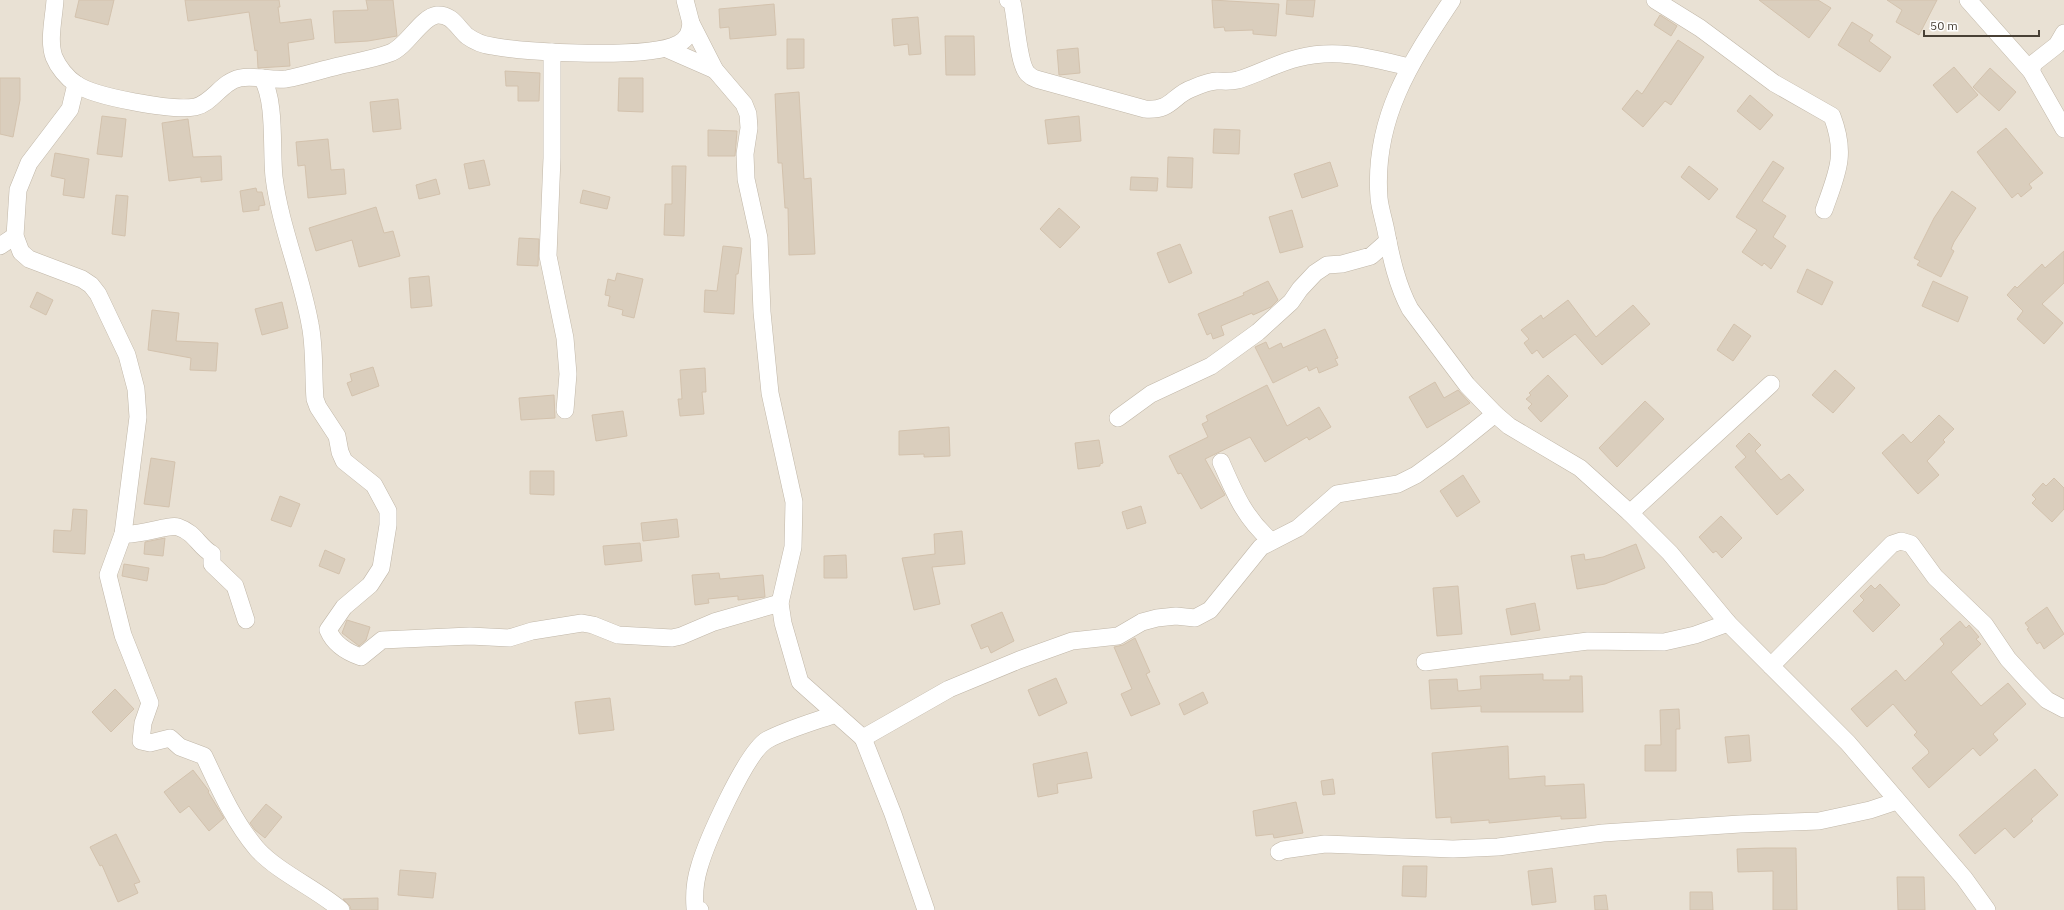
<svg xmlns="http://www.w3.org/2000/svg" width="2064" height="910" viewBox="0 0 2064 910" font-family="'IBM Plex Sans',sans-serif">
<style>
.residential{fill:#e9e1d4}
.building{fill:#dacebd;stroke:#d3c2ad}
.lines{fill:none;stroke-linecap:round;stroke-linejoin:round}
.minor-casing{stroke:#c1b7a8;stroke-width:18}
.minor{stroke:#fff;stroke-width:17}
</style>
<rect width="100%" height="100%" fill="#f5f0e6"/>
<!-- residential -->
<rect class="residential" x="0" y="0" width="2064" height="910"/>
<!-- building -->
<g class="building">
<polygon points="79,0 114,0 108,25 75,17"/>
<polygon points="185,0 279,0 280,7 278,7 280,23 311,19 314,39 288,43 290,66 258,68 257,50 255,51 249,12 188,21"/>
<polygon points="366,0 393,0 397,36 368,41 335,43 333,11 368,10"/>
<polygon points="1212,0 1279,4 1276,36 1253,34 1253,30 1225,31 1224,27 1214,28"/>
<polygon points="1287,0 1315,0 1313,17 1286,14"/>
<polygon points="1759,0 1818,0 1831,8 1809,38"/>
<polygon points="1887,0 1937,0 1919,35 1896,22 1902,10"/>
<polygon points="774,4 776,35 730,39 729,27 720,28 719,9"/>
<polygon points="1660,15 1677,26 1671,36 1654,25"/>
<polygon points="918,17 921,54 909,55 908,44 894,46 892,19"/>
<polygon points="1852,22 1873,35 1869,41 1891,57 1880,72 1838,45"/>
<polygon points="945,36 974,36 975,75 946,75"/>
<polygon points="787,39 804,39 804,68 787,69"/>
<polygon points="1678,40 1704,57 1671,105 1665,101 1643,127 1622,109 1637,90 1642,94"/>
<polygon points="1078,48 1080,73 1059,75 1057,50"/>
<polygon points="1954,67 1978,95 1957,113 1933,85"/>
<polygon points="1990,68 2016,92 1999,111 1973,87"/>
<polygon points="505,71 540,73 539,101 518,101 518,86 506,86"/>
<polygon points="0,78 20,78 20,100 13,137 0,134"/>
<polygon points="619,78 643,78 643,112 618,111"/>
<polygon points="799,92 804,179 811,178 815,254 789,255 788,208 785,208 782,163 778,163 775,94"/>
<polygon points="1750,95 1773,115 1760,130 1737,111"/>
<polygon points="398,99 401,129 373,132 370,102"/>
<polygon points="102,116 126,119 122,157 97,154"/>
<polygon points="1079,116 1081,141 1048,144 1045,120"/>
<polygon points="188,119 193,157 221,156 222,180 201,182 201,177 169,181 162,123"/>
<polygon points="2006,128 2043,173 2029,184 2032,188 2021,197 2018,193 2012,198 1977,152"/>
<polygon points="1214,129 1240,130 1239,154 1213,153"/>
<polygon points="708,130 737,131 735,156 708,156"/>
<polygon points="328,139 331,170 344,169 346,194 308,198 305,165 298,166 296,142"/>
<polygon points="55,153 89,159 84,198 63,195 65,179 51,176"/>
<polygon points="1168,157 1193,158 1192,188 1167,187"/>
<polygon points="484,160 490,185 469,189 464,164"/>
<polygon points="1773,161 1784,168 1762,201 1786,216 1773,237 1786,246 1771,269 1764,263 1762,266 1742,252 1757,230 1736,217"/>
<polygon points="1330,162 1338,186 1302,198 1294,174"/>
<polygon points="672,166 686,166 684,236 664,235 665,204 672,204"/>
<polygon points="1689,166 1718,189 1709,200 1681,177"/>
<polygon points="1131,177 1158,178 1157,191 1130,190"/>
<polygon points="436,179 440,194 419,199 416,185"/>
<polygon points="256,188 257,192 262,192 265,205 259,206 259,210 243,212 240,191"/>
<polygon points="583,190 610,197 607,209 580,203"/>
<polygon points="1952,191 1976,208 1954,242 1951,249 1954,251 1941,277 1917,265 1920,261 1914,258 1934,218"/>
<polygon points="116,195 128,196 125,236 112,234"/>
<polygon points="376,207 384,233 393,231 400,256 359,267 352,240 316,251 309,228"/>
<polygon points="1059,208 1080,227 1060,248 1040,229"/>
<polygon points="1292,210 1303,247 1280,253 1269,217"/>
<polygon points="519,238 539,239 538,266 517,265"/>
<polygon points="1180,244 1192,273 1169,283 1157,253"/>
<polygon points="723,246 742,248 738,274 736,274 734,314 704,312 705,290 717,291"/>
<polygon points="2064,251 2064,283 2042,304 2063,323 2044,344 2017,319 2023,311 2007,295 2015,286 2017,288 2042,264 2045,268"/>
<polygon points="1807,269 1833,282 1822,305 1797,292"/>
<polygon points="617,273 643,279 634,318 622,315 623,310 608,306 610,296 605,295 608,279 615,281"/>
<polygon points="429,276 432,306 411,308 409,278"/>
<polygon points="1268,281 1278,300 1271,307 1253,315 1252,313 1221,326 1224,335 1213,339 1211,333 1207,335 1198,314 1244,295 1243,293"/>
<polygon points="1933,281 1968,297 1958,322 1922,306"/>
<polygon points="37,292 53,300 46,315 30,307"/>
<polygon points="1568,300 1596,337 1633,305 1650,324 1602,365 1575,334 1543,358 1537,350 1532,354 1524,343 1529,339 1521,330 1541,315 1543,319"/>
<polygon points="282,302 288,328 262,335 255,309"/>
<polygon points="152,310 179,313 176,341 218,343 216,371 190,370 191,358 148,350"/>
<polygon points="1734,324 1751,336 1733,361 1717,350"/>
<polygon points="1325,329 1338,358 1335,359 1338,365 1319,373 1317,367 1309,371 1307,366 1273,383 1255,347 1266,342 1269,349 1281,343 1283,348"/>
<polygon points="373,367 379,386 352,396 347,383 352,381 350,374"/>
<polygon points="705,368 706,392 702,392 704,414 680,416 678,399 682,399 680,370"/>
<polygon points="1835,370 1855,388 1833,413 1812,395"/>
<polygon points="1548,375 1568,396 1541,422 1528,408 1532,404 1526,399 1531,395 1529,393"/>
<polygon points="1435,382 1444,398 1458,390 1470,403 1427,428 1409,397"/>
<polygon points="1267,385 1287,426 1319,407 1331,427 1309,440 1307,437 1265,462 1250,437 1205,459 1225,495 1201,509 1181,473 1178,474 1169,456 1208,437 1202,424 1208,421 1206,416"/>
<polygon points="554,395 555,418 521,420 519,398"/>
<polygon points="1645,401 1664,419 1617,467 1599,448"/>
<polygon points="623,411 627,436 596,441 592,415"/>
<polygon points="1939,415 1954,429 1943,440 1945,442 1927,461 1939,475 1918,494 1882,453 1903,434 1911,443"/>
<polygon points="949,427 950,456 924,457 924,454 899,455 899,431"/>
<polygon points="1749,433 1761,445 1755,451 1781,480 1789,474 1804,490 1777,515 1735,467 1746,457 1736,446"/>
<polygon points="1099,440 1103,463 1100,464 1100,466 1078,469 1075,443"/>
<polygon points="151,458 175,462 169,507 144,504"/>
<polygon points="530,471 554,471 554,495 530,494"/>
<polygon points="1463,475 1480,502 1457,517 1440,491"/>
<polygon points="2054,478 2064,488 2064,509 2052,522 2032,503 2036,499 2032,495 2043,483 2046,486"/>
<polygon points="280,496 300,504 291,527 271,520"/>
<polygon points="1141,506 1146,523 1127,529 1122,512"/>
<polygon points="73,509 87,510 85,554 53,552 54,530 71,531"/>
<polygon points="1721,516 1742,538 1722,558 1716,551 1713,553 1699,537"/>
<polygon points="677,519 679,537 643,541 641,523"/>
<polygon points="962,531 965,564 932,567 940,604 914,610 902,558 935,554 934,534"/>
<polygon points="165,538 163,556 144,554 145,542"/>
<polygon points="640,543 642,561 605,565 603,546"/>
<polygon points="1636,544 1645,568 1605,584 1577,589 1571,556 1584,554 1585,560 1603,557"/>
<polygon points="325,550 345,559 339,574 319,566"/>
<polygon points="846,555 847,578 824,578 824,556"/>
<polygon points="124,564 149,568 147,581 122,576"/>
<polygon points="719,573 720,579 763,575 765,597 738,600 738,596 708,599 709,603 695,605 692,575"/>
<polygon points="1880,584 1900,605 1873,632 1853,611 1864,600 1860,596 1871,585 1875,589"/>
<polygon points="1458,586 1462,634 1437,636 1433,588"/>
<polygon points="1535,603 1540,630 1511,635 1506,609"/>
<polygon points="2047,607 2064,634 2044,649 2040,642 2037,644 2027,629 2029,628 2025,623"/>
<polygon points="1002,612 1014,641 991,653 988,646 981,649 971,625"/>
<polygon points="347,620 370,627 366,640 359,646 342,633"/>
<polygon points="1960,621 1966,628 1969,625 1979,637 1976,639 1981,644 1951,672 1981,706 2008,683 2026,704 1993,734 1998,740 1980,756 1973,748 1929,788 1912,768 1929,753 1928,750 1914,735 1917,732 1893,704 1867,727 1851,709 1896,670 1905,681 1944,644 1940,639"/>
<polygon points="1135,638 1150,672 1146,674 1160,704 1131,716 1121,694 1132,689 1114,647 1123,645"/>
<polygon points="1543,674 1543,680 1570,680 1570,676 1582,676 1583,712 1481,712 1481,706 1431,709 1429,680 1457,679 1458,691 1481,689 1480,676"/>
<polygon points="1056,678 1067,703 1039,716 1028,690"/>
<polygon points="115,689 134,709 111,732 92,712"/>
<polygon points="1203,692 1208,703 1184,715 1179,704"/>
<polygon points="610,698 614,730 579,734 575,702"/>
<polygon points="1679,709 1680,729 1676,729 1676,771 1645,771 1645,745 1661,745 1660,710"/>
<polygon points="1749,735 1751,761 1728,763 1725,737"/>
<polygon points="1508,746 1509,779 1545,776 1545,786 1584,784 1586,818 1561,819 1561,816 1489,823 1489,820 1451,823 1451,817 1436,818 1432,753"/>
<polygon points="1087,752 1092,778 1057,784 1058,793 1038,797 1033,764"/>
<polygon points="2035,769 2058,795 2031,819 2033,821 2014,838 2005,828 1975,854 1959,835"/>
<polygon points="193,770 209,791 208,792 224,818 209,831 189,806 180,813 164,792"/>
<polygon points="1333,779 1335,794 1323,795 1321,781"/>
<polygon points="1296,802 1303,833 1274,838 1273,834 1256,836 1253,811"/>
<polygon points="266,804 282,817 265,838 255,830 250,823"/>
<polygon points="116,834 140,882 134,884 138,893 118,902 102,865 100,866 90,847"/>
<polygon points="1765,848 1796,848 1797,910 1773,910 1773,871 1738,872 1737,849"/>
<polygon points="1403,866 1427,866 1426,897 1402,896"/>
<polygon points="1552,868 1556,902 1532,905 1528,871"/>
<polygon points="400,870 436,873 433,898 398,895"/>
<polygon points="1897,877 1924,877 1925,910 1898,910"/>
<polygon points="1690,892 1712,892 1713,910 1690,910"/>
<polygon points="1606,895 1608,910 1595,910 1594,896"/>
<polygon points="378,898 378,910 351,910 350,906 343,899"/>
</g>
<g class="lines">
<defs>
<g id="minor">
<path d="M55,0C54,17 48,41 54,57C58,67 67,78 76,84C94,97 173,111 195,107C213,103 221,82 240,78C255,75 271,81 286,79C303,76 321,70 338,66C355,62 374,59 390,53C407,47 421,17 437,15C452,14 457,27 467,36C474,41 483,45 492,46C526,53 650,59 678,44C688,39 690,32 691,23"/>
<polyline points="685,0 691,23 715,70 744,104 748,114 749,128 745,154 746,179 759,238 762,312 770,393 794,502 793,547 780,603 783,623 800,682 863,738 949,689 1019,660 1072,641 1118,636 1142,622 1157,618 1176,616 1195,618 1210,610 1261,547 1298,528 1337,494 1398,484 1416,475 1449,451 1495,414"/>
<path d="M1008,0L1012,2C1016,17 1018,65 1028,74C1030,76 1033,78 1036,79L1145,109C1173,111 1172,95 1193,88C1200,85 1210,81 1217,81C1224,81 1230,82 1238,80C1258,74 1277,63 1298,58C1338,48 1371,58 1409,67"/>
<path d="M1452,0C1410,63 1373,119 1379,198C1380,209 1384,220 1386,231C1391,257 1397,285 1410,309L1467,385L1495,414L1509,426L1580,468L1630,513L1670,553L1728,623L1848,743L1964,878L1987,910"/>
<path d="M1655,0L1700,28L1774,83L1832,116C1847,155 1837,173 1824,210"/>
<polyline points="1968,0 2031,71 2064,129"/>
<polyline points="667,49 715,70"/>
<polyline points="552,52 552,158 548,256 565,338 568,374 565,410"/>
<polyline points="2031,71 2034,63 2057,45 2064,33"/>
<path d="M262,78C276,101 271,149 274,177C280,226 301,274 310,324C315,348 313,374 315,399L318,407L337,436L340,452L344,461L374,485L388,511V525L381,568L370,585L344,607L328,630C334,644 346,652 361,657L382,640L470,636L509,638L532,631L582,623L593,625L618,635L672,638L681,636L714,622L780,603"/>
<path d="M76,84L70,109L29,163L18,190L15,236L21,252L29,259L82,279L91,285L98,294L127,355L136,389L138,417L123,534L108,575L123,635L150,703L143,723L141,741L150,743L170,738L180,747L204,756C219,788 234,822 257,849C279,873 317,889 341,910"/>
<polyline points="0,246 15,236"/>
<polyline points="1118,418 1151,394 1211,366 1258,332 1291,302 1300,289 1315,273 1327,265 1342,264 1371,256 1388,241"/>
<path d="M1221,462C1235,494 1244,517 1271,541"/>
<polyline points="1630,513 1771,384"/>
<path d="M123,534C139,536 169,524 178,527C196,533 198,546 212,554V564L235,586L246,620"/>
<polyline points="1425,662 1588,641 1664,642 1695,635 1728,623"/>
<polyline points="1771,666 1892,544 1901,541 1911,544 1935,577 1985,625 2008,659 2029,682 2047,700 2064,709"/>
<polyline points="863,738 893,814 926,910"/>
<polyline points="1279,852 1283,850 1325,844 1453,849 1498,847 1603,833 1740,824 1819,821 1870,810 1897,801"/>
<path d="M700,910L695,908C694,895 695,881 699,868C706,843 746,752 767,740C785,730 816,721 836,714"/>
</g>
</defs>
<!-- minor casing -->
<use href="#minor" class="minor-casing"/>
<!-- minor -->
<use href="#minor" class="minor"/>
</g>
<!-- scale -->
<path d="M1924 30v6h115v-6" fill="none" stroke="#484035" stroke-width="2"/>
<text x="1930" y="30" font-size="12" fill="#484035" stroke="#ffffff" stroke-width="3" paint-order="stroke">50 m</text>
</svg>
